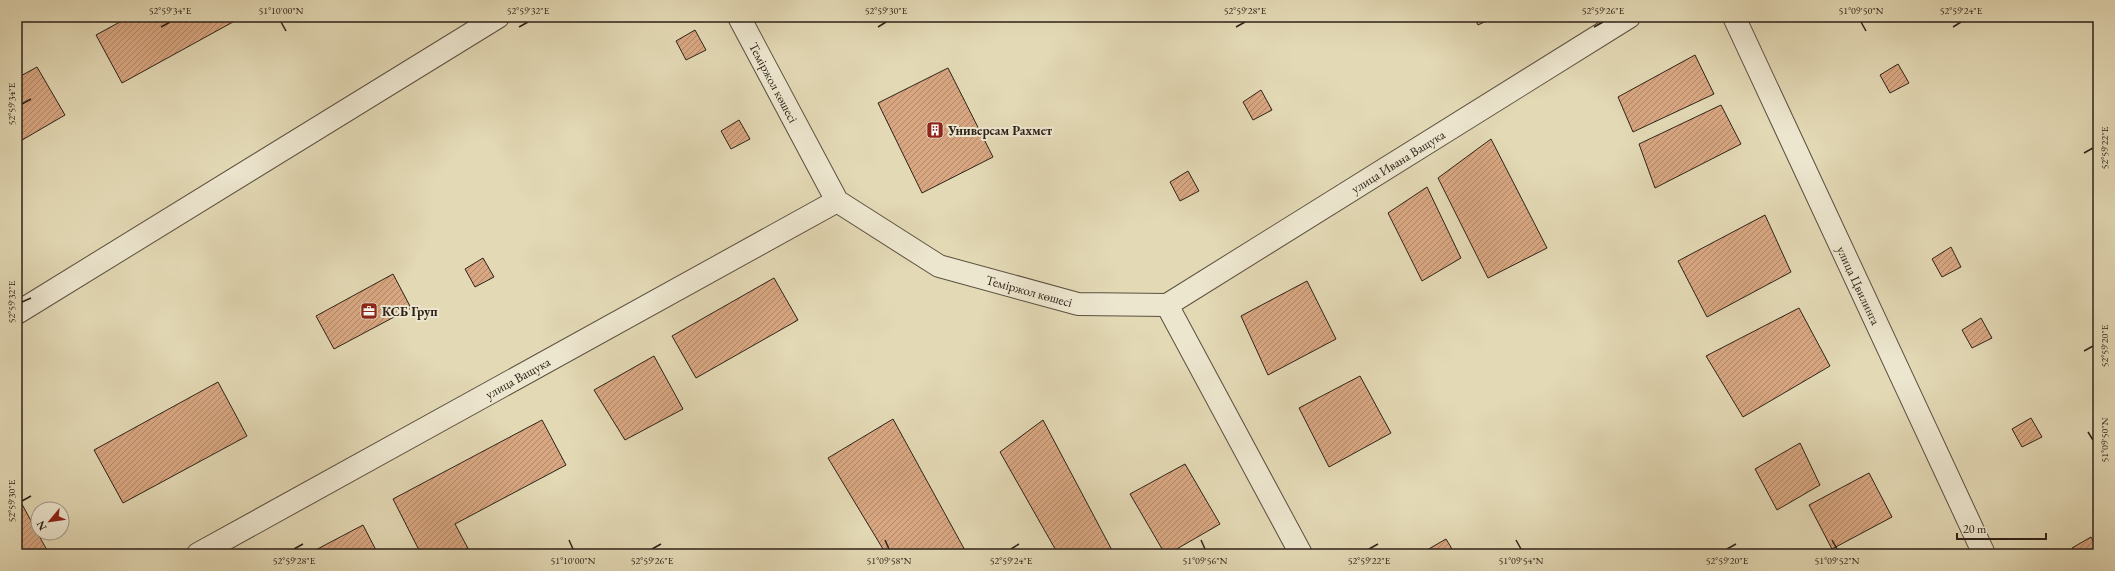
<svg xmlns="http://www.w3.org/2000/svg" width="2115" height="571" viewBox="0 0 2115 571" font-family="'EB Garamond',serif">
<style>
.building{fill:url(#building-hatch);stroke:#2e2218}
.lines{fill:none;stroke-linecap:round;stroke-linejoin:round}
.minor-casing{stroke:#5b503f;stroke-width:24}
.minor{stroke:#ede6cf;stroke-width:22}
.ticks{fill:none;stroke:#2e2218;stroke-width:1.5}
.labels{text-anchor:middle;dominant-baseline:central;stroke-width:4;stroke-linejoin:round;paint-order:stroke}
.street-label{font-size:13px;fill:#2e2218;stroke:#ede6cf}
.poi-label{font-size:13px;font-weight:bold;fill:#2e2218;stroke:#ede6cf;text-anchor:start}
.neatline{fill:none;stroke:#2e2218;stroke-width:1.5}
.ticks-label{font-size:10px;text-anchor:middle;fill:#2e2218}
</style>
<defs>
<pattern id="building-hatch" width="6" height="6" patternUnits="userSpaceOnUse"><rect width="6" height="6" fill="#d8a782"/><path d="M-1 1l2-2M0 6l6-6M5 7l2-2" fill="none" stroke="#b08869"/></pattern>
</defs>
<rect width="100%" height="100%" fill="#e3d9b5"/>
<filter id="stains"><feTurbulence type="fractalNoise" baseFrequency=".005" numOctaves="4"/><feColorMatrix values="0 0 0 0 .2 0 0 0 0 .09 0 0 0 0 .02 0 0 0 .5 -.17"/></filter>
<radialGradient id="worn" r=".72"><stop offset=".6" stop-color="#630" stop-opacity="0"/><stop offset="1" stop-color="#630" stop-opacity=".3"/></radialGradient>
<!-- building -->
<g class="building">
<polygon points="129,17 242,17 122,83 96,35"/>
<polygon points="1474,17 1495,17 1478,25"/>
<polygon points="695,30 706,50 686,60 676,41"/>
<polygon points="1695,55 1714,94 1633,132 1618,97"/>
<polygon points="1898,64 1909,83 1890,93 1880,75"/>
<polygon points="37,67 65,115 17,143 17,78"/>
<polygon points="948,68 993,157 922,193 878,103"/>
<polygon points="1261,90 1272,110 1253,120 1243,102"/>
<polygon points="1721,105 1741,144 1655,188 1639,144"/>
<polygon points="739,120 750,139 731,149 721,131"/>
<polygon points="1491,139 1547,248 1488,278 1438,178"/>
<polygon points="1188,171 1199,191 1180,201 1170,182"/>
<polygon points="1427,187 1461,258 1422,281 1388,213"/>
<polygon points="1765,215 1791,272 1707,317 1678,261"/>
<polygon points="1951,247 1961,267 1942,277 1932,259"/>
<polygon points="483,258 494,277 475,287 465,269"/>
<polygon points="393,274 411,308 334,349 316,316"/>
<polygon points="774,278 798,320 696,378 672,336"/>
<polygon points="1307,281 1336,339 1268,375 1241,316"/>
<polygon points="1799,308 1830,366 1743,417 1706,356"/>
<polygon points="1981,318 1992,338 1972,348 1962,330"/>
<polygon points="654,356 683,409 625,440 594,390"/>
<polygon points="1360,376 1391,433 1329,467 1299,408"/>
<polygon points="218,382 247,436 123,503 94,450"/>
<polygon points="2031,418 2042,437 2022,447 2012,429"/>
<polygon points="893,419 967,554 886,554 828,458"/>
<polygon points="542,420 566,465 455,524 471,554 421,554 393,499"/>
<polygon points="1043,420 1114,554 1058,554 1000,452"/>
<polygon points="1800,443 1820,485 1777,510 1755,469"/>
<polygon points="1185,464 1220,524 1168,554 1165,554 1130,494"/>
<polygon points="1869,473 1892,517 1832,549 1809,505"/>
<polygon points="17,495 49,554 17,554"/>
<polygon points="363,525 378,554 308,554"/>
<polygon points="2091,537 2098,550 2098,554 2076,554 2072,548"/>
<polygon points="1446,539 1455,554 1420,554"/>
</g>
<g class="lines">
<defs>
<g id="minor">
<path id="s1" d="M739,17L837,201L939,266L1078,304L1167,305"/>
<path id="s2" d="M1734,17L1984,554"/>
<path id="s3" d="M1167,305L1629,17"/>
<polyline points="1167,305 1301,554"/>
<polyline points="17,313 498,17"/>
<path id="s4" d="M198,554L837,201"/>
</g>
</defs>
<!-- minor casing -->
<use href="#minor" class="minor-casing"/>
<!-- minor -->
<use href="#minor" class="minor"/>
</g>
<!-- ticks -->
<path class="ticks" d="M281,22L286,31M1861,22L1866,31M161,27L170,22M519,27L528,22M878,27L886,22M1236,27L1245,22M1594,27L1603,22M1953,27L1961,22M22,104L31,99M2084,153L2093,148M22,302L31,298M2084,351L2093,346M2088,432L2093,440M22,501L31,496M569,540L573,549M885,540L889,549M1201,540L1205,549M1516,540L1521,549M1832,540L1837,549M294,549L303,544M652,549L661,544M1011,549L1019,544M1369,549L1378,544M1727,549L1736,544"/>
<!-- icons -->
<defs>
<symbol id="building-square" viewBox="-11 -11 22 22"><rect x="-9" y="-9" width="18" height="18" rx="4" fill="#8f2418" stroke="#ede6cf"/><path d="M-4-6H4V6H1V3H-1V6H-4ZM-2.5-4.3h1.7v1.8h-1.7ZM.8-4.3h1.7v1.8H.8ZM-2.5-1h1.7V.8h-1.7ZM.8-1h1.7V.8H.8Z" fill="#fff"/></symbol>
<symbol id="office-square" viewBox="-11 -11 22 22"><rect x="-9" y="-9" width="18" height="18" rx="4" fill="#8f2418" stroke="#ede6cf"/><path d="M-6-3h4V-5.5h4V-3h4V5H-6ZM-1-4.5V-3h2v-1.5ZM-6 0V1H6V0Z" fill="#fff"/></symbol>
</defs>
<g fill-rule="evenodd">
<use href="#building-square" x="925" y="120" width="20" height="20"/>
<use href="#office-square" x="359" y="301" width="20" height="20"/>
</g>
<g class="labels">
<!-- street labels -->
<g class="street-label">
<text stroke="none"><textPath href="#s1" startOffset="74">Теміржол көшесі</textPath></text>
<text stroke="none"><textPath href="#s3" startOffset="272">улица Ивана Ващука</textPath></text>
<text stroke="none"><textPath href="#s2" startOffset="296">улица Цвилинга</textPath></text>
<text stroke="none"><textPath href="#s1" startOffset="423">Теміржол көшесі</textPath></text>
<text stroke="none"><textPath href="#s4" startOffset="365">улица Ващука</textPath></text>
</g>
<!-- poi labels -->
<g class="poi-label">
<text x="948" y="130">Универсам Рахмет</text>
<text x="382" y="311">КСБ Груп</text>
</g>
</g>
<!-- margin -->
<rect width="2115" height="571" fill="none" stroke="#e3d9b5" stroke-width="44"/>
<!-- north arrow -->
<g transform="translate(50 521) rotate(241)"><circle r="19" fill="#ede6cf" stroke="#a19886"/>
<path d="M0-3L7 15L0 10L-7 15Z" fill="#8f2418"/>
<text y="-6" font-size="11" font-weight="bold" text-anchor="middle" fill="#2e2218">N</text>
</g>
<!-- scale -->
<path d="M1957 533v6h89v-6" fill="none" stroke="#2e2218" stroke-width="2"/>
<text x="1963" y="533" font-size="12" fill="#2e2218" stroke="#ede6cf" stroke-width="3" paint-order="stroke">20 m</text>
<rect x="22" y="22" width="2071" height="527" class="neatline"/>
<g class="ticks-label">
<text x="170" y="14">52°59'34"E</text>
<text x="281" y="14">51°10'00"N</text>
<text x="528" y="14">52°59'32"E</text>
<text x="886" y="14">52°59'30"E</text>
<text x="1245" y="14">52°59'28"E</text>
<text x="1603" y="14">52°59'26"E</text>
<text x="1861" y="14">51°09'50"N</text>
<text x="1961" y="14">52°59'24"E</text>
<text transform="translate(11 104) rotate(-90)" y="4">52°59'34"E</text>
<text transform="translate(2104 148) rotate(-90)" y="4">52°59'22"E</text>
<text transform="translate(11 302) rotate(-90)" y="4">52°59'32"E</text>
<text transform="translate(2104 346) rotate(-90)" y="4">52°59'20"E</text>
<text transform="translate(2104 440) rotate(-90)" y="4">51°09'50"N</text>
<text transform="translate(11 501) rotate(-90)" y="4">52°59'30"E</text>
<text x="294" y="564">52°59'28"E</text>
<text x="573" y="564">51°10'00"N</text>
<text x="652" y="564">52°59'26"E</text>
<text x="889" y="564">51°09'58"N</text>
<text x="1011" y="564">52°59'24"E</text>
<text x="1205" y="564">51°09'56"N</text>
<text x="1369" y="564">52°59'22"E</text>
<text x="1521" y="564">51°09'54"N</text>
<text x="1727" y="564">52°59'20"E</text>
<text x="1837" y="564">51°09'52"N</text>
</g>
<rect width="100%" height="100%" filter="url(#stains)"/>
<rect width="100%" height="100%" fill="url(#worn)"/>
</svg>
